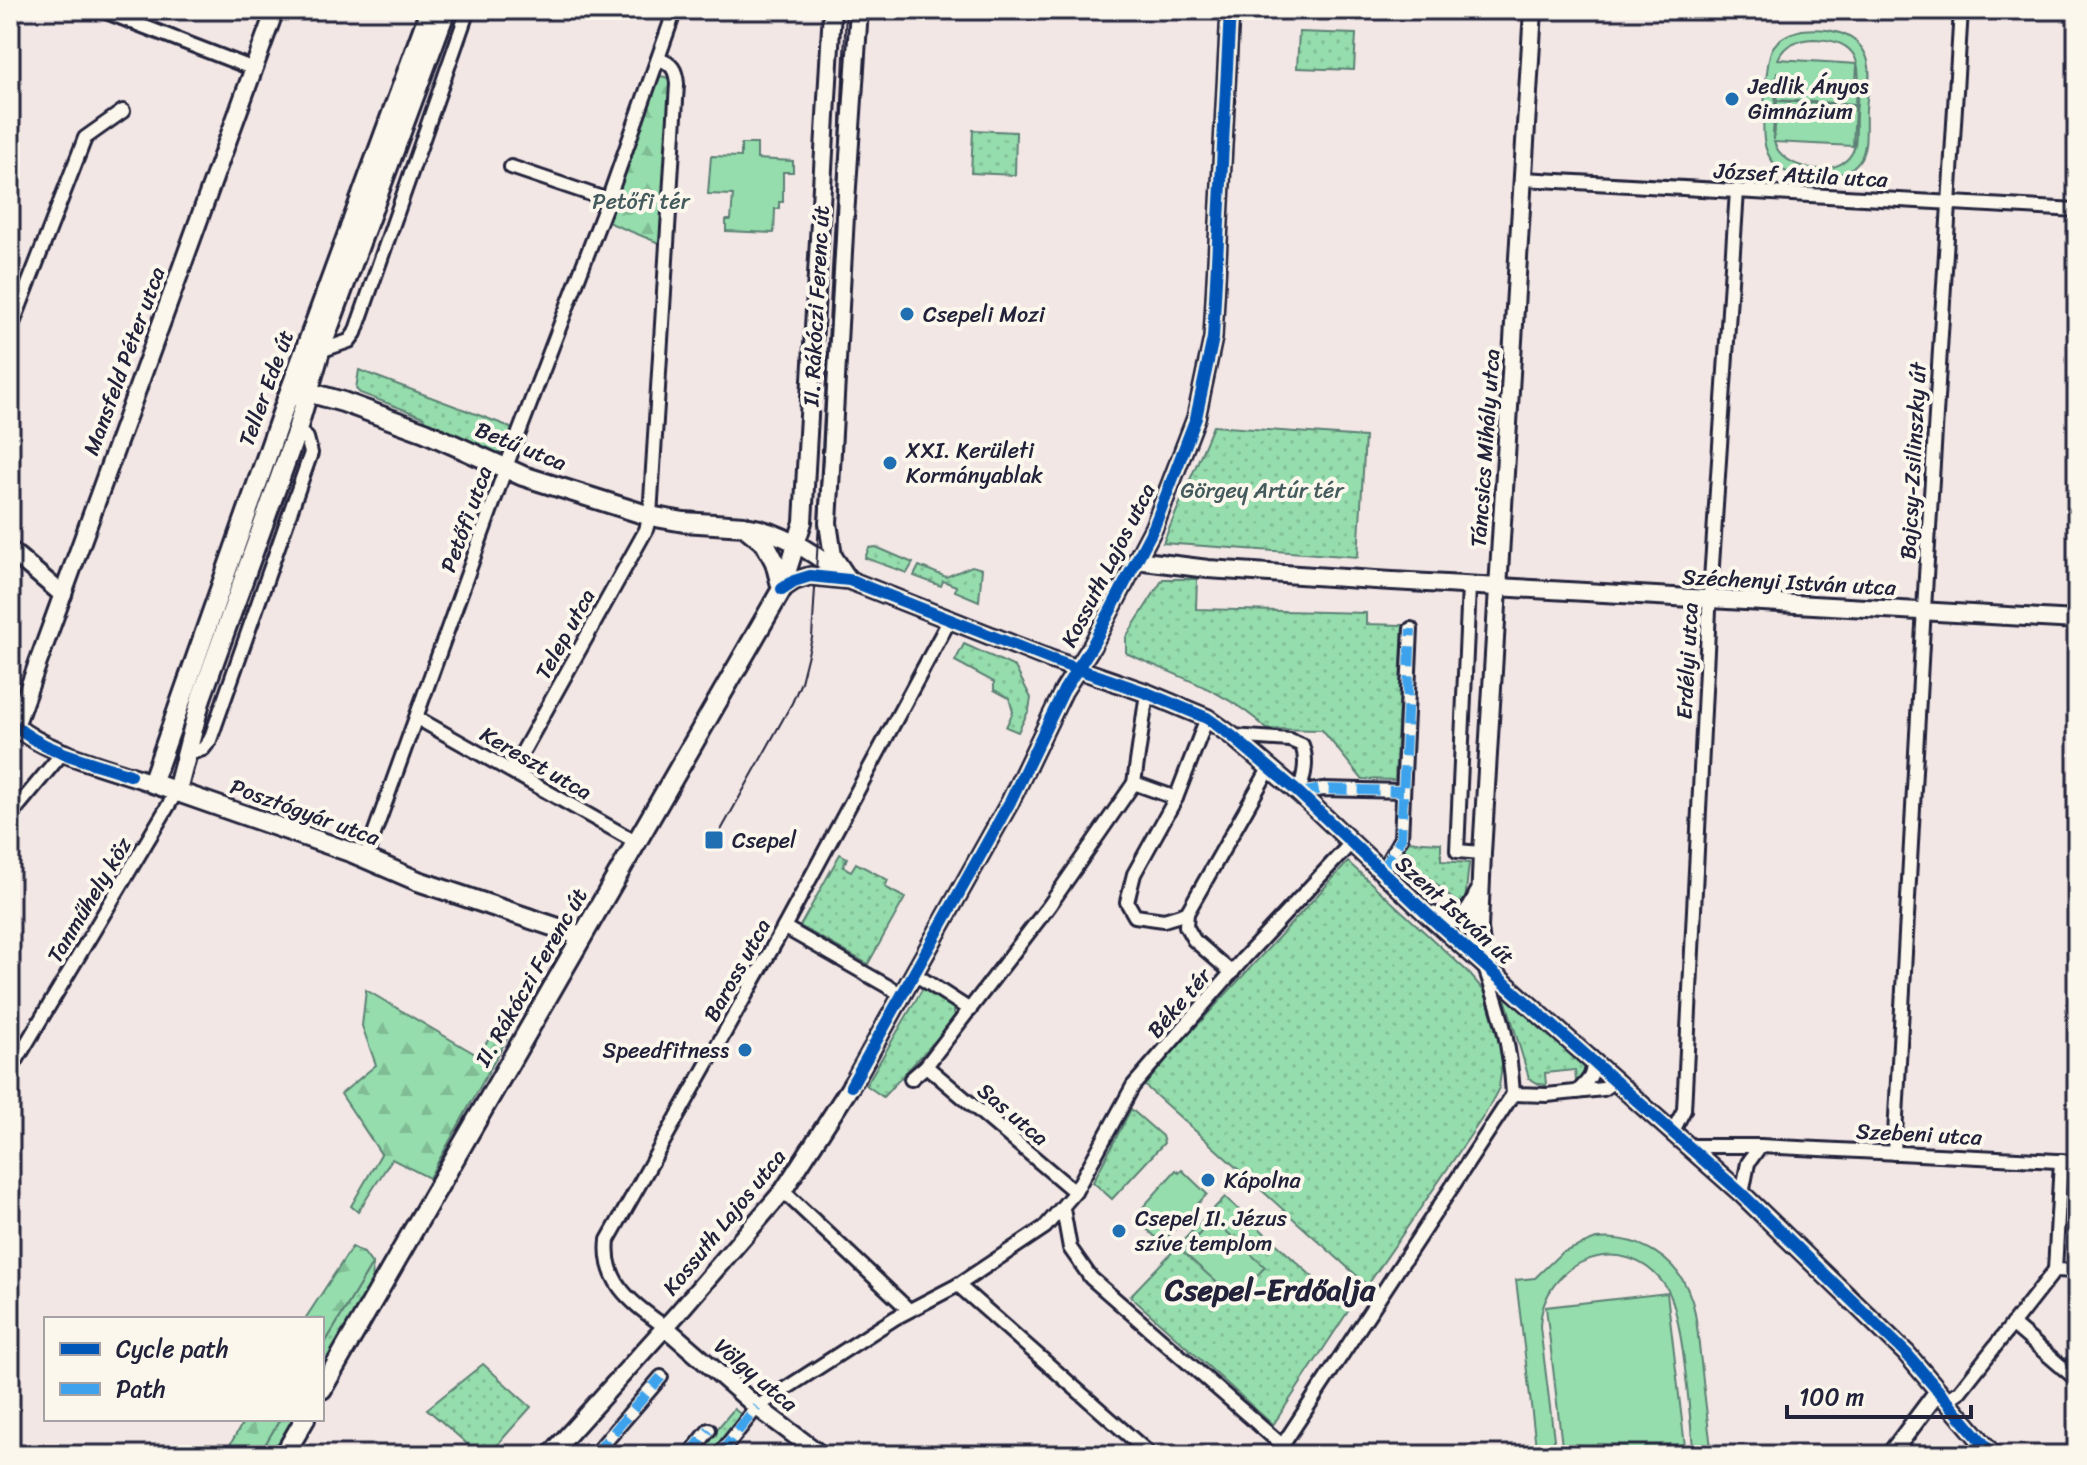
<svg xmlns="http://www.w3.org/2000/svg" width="2087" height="1465" viewBox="0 0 2087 1465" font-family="Sriracha,sans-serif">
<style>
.grass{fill:url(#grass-dots);stroke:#5c8074;stroke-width:2}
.forest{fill:url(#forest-firs);stroke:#5c8074;stroke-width:2}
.garden{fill:#95ddac;stroke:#5c8074;stroke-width:2;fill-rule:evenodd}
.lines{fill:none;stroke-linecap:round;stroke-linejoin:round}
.minor-casing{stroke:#22223b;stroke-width:18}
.tertiary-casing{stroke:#22223b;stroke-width:22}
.secondary-casing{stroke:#22223b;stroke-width:24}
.minor{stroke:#fbf7ec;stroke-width:12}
.tertiary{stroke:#fbf7ec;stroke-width:16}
.secondary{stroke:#fbf7ec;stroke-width:18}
.tram{stroke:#22223b;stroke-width:2}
.quiet{stroke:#3ea2ec;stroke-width:10;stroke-dasharray:20 10;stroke-linecap:butt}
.cycleway-casing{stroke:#fbf7ec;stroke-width:17}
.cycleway{stroke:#0057b8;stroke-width:12}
.poi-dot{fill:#1f6fb2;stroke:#fbf7ec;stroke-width:3}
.labels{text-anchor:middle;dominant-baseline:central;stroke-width:8;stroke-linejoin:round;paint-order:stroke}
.poi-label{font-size:22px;fill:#22223b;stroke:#fbf7ec;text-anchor:start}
.street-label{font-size:22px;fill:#22223b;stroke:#fbf7ec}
.park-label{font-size:22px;fill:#445a5d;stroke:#fbf7ec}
.district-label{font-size:30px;font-weight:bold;fill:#22223b;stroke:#fbf7ec}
</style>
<defs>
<pattern id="grass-dots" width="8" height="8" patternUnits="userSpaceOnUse" patternTransform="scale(2)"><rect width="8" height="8" fill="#95ddac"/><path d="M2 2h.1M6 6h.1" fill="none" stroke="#80bd95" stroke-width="1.8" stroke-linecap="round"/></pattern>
<pattern id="forest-firs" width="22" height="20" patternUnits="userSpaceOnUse" patternTransform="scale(2)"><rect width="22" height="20" fill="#95ddac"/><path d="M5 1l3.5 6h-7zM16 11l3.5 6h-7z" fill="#80bd95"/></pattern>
</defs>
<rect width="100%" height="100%" fill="#f3e7e5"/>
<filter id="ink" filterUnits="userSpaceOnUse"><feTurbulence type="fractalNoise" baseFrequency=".0125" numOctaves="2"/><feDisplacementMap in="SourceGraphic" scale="16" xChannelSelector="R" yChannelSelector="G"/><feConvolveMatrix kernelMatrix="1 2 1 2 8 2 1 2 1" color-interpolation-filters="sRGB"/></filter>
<g filter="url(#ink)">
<!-- grass -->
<g class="grass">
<polygon points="1299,32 1356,34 1354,70 1297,68"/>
<polygon points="973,130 1016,132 1015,175 971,173"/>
<polygon points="359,370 505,425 512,429 504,451 491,455 427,424 424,417 360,393 356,389"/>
<polygon points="1213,426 1365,437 1358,557 1163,543"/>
<polygon points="876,547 913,563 907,573 865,558 869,548"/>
<polygon points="919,566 946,577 972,566 982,569 979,601 955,591 956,586 943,581 941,586 914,576"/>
<path d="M1163,579H1197L1196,609L1366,613V624L1403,625L1395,780L1362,779L1322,730L1267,729C1228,691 1174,675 1126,653V637Z"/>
<polygon points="964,644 1015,667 1031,698 1029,710 1018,732 1006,727 1013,712 1009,698 994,690 994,682 955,661"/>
<polygon points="1403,841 1441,843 1441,861 1469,863 1465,901 1458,904 1403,854"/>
<polygon points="840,854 847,858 843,867 851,871 856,863 888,880 885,887 905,898 868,964 800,926"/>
<polygon points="1348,862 1468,972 1485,992 1503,1056 1499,1088 1485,1114 1369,1283 1365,1283 1143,1084"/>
<polygon points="923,988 953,1007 955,1016 953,1022 883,1097 866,1085"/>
<polygon points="1502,988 1590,1064 1581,1081 1576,1081 1575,1070 1545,1073 1546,1085 1539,1084 1529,1078"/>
<polygon points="1131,1109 1162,1136 1164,1143 1112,1199 1093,1182"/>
<polygon points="1225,1197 1349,1310 1273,1425 1130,1296"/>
<polygon points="372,1264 373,1282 322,1370 322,1348"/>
<polygon points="483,1364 531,1407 488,1455 480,1455 427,1409"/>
<polygon points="734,1409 743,1416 711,1455 695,1455"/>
<polygon points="280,1419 294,1419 273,1455 259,1455"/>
</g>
<!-- forest -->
<g class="forest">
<polygon points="661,76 672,79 664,245 605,221 657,80"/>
<polygon points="366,990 477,1055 499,1026 509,1035 429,1178 392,1159 358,1212 351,1206 381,1154 341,1094 376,1065 362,1026"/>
<polygon points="352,1247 364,1253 372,1264 322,1348 322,1319 305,1319"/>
<polygon points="245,1419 280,1419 259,1455 224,1455"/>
</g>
<!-- garden -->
<g class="garden">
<path d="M1802,30C1827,27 1860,32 1868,61C1872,75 1867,94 1866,109C1865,124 1868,145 1861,158C1846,184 1792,184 1773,162C1768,156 1765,147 1764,140C1762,125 1766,60 1772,49C1779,37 1790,33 1802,30ZM1814,39C1869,40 1859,74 1856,115C1855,126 1858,143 1852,153C1837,180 1782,170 1774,142L1853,146L1855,106L1777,101L1774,140L1773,134L1777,72V100L1855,104L1857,64L1778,59C1785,43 1798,40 1814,39Z"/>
<polygon points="741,144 757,144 757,159 793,161 793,172 783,172 783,202 779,202 779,209 775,209 774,233 726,231 726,220 731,220 733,195 708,194 711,156 741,157"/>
<polygon points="1176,1170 1179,1173 1182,1170 1207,1194 1162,1243 1136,1219 1143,1207"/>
<polygon points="1213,1219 1265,1267 1235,1299 1183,1252"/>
<path d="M1596,1239C1639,1235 1679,1258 1692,1301C1698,1320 1698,1342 1701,1362C1704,1393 1708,1424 1712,1455H1694C1689,1418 1684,1314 1666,1287C1626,1227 1542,1260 1540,1327L1556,1455H1537L1516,1280L1535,1278L1561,1253Z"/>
<polygon points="1667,1293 1686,1455 1563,1455 1546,1307"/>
</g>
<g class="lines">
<defs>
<g id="minor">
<polyline points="101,10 254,69"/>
<polyline points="511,167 608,200"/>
<polyline points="1523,179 2077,210"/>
<polyline points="10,331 85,138 123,111"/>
<polyline points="320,351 349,341 355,333 468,10"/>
<polyline points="1469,586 1457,851 1482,853"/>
<polyline points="417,718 636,842"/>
<path d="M1232,736L1290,740L1302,745C1308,761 1304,776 1299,793L1323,789L1403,791"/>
<polyline points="185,755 203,749 210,740 311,453 307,438 297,430"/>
<path d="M512,771L646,530L650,516L677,84C676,70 672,63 658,59"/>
<polyline points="1134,783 1147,693"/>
<polyline points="10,816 64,751"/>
<polyline points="365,859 509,459 608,200 675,10"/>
<polyline points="1382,871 1401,838 1411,629"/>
<polyline points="1187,913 1164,920 1135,916 1127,902 1134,874 1176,798 1207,718"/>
<polyline points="784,927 901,994"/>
<path d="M1484,965C1501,1013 1510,1043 1513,1094"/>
<polyline points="913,973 970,1010"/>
<polyline points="1232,973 1194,940 1186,926 1187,913 1270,767"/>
<polyline points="926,1066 1075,1192"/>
<polyline points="10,1071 177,791"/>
<polyline points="911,1079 926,1066 1049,906 1134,783 1176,798"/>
<path d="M1577,1092C1589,1080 1596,1074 1591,1057"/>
<polyline points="1513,1094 1547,1095 1603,1089 1616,1080"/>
<polyline points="1673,1131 1684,1110 1709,610 1737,191"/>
<polyline points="1689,1146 1760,1146 2077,1162"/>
<polyline points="1894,1153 1923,625 1961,10"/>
<polyline points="783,1191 909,1310"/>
<polyline points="1742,1194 1748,1163 1760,1146"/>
<polyline points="1063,1209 1070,1248 1091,1278 1282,1445"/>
<polyline points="2055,1270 2061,1161"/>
<polyline points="958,1285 1151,1455"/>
<polyline points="2012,1324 2077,1380"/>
<path d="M665,1327C633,1303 603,1284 608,1240L784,927L950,619"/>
<polyline points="1946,1401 1960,1391 2055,1270 2077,1271"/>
<polyline points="594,1455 661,1377"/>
<polyline points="689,1455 709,1430"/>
<polyline points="719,1455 757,1407 895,1318 958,1285 1045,1227 1075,1192 1133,1086 1244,958 1351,843"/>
<polyline points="1276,1455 1513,1094"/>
</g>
<g id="tertiary">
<path d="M744,526C780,531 810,550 838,572"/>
<polyline points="10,550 63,595"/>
<polyline points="1136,560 1208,569 1375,580 2077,620"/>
<polyline points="849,580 833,556 828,523 845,216 859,10"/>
<polyline points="782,589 794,581 810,576 849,580 1052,660 1147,693 1207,718 1232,736 1299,793 1427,914 1742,1194 1906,1353 1993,1455"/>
<polyline points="782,589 803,522 832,10"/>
<path d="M152,783C111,768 48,754 15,726L275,10"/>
<path d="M1432,915C1458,925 1467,919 1478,894"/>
<polyline points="1483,962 1479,928 1482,853 1533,10"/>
<polyline points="665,1327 757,1407 821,1455"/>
<polyline points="550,1455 677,1314 783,1191 854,1081 1010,802 1064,690 1092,646 1154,527 1196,418 1213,338 1230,10"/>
<polyline points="1890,1455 1938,1391"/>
</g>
<g id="secondary">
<polyline points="430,10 287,399 152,783 353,853 418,881 582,936"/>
<polyline points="287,399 295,394 308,392 343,402 425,432 523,476 650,516 684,522 744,526 765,543 775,562 782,589 322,1389"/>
<polyline points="177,791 201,698 297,430 320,351 446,10"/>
<polyline points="284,1455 305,1419"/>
</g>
</defs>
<!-- minor casing -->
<use href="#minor" class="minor-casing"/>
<!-- tertiary casing -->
<use href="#tertiary" class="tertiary-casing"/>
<!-- secondary casing -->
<use href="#secondary" class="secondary-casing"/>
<!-- minor -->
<use href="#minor" class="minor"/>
<!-- tertiary -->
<use href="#tertiary" class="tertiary"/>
<!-- secondary -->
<use href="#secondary" class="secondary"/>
<!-- tram -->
<polyline class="tram" points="715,841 792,703 801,682 812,638 836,238 846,10"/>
<!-- quiet -->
<g class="quiet">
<polyline points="1299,793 1323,789 1403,791"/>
<polyline points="1382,871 1401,838 1411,629"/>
<polyline points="594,1455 661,1377"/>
<polyline points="689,1455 709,1430"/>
<polyline points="719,1455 757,1407"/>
</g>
<defs>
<g id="cycleway">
<polyline points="782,589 794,581 810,576 849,580 1052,660 1147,693 1207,718 1232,736 1299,793 1427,914 1742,1194 1906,1353 1993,1455"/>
<path d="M15,726C45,752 92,762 130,775"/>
<polyline points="851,1086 1010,802 1064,690 1092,646 1154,527 1196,418 1213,338 1230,10"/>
</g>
</defs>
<!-- cycleway casing -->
<use href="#cycleway" class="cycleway-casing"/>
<!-- cycleway -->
<use href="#cycleway" class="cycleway"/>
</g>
</g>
<!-- markers -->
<g class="poi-dot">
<circle cx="1732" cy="99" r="8"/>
<circle cx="907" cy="314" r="8"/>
<circle cx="890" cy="463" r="8"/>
<rect x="704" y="830" width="20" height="20" rx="4"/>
<circle cx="745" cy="1050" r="8"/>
<circle cx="1208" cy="1180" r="8"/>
<circle cx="1119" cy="1231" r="8"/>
</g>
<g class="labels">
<!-- poi labels -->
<g class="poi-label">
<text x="1748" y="86">Jedlik Ányos<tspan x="1748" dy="25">Gimnázium</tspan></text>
<text x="923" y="314">Csepeli Mozi</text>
<text x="906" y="450">XXI. Kerületi<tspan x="906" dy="25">Kormányablak</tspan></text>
<text x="732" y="840">Csepel</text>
<text x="729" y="1050" text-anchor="end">Speedfitness</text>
<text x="1224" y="1180">Kápolna</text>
<text x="1135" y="1218">Csepel II. Jézus<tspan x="1135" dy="25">szíve templom</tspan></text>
</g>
<!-- street labels -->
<g class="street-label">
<text transform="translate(1801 175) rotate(3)">József Attila utca</text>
<text transform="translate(816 306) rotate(-87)">II. Rákóczi Ferenc út</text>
<text transform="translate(124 361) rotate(-70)">Mansfeld Péter utca</text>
<text transform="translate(266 388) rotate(-70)">Teller Ede út</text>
<text transform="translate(521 446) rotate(22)">Betű utca</text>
<text transform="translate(1485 448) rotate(-86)">Táncsics Mihály utca</text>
<text transform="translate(1913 461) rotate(-87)">Bajcsy-Zsilinszky út</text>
<text transform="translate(466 519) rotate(-70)">Petőfi utca</text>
<text transform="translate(1108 565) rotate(-63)">Kossuth Lajos utca</text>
<text transform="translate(1789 582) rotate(3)">Széchenyi István utca</text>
<text transform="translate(565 634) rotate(-61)">Telep utca</text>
<text transform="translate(1687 661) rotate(-87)">Erdélyi utca</text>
<text transform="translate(536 763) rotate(30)">Kereszt utca</text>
<text transform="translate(305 812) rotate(20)">Posztógyár utca</text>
<text transform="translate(89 900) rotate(-59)">Tanműhely köz</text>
<text transform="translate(1455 910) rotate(42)">Szent István út</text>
<text transform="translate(737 970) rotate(-61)">Baross utca</text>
<text transform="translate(531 977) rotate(-60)">II. Rákóczi Ferenc út</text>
<text transform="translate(1179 1003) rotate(-49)">Béke tér</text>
<text transform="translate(1013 1114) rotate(40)">Sas utca</text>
<text transform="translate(1919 1134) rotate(3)">Szebeni utca</text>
<text transform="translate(724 1222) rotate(-51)">Kossuth Lajos utca</text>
<text transform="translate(756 1375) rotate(40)">Völgy utca</text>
</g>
<!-- park labels -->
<g class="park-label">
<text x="641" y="201">Petőfi tér</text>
<text x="1262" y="490">Görgey Artúr tér</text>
</g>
<!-- district labels -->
<g class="district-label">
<text x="1270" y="1290">Csepel-Erdőalja</text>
</g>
</g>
<!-- margin -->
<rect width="2087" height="1465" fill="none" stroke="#fbf7ec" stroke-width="40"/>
<rect x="20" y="20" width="2047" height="1425" fill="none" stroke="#22223b" stroke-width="3" filter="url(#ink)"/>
<!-- legend -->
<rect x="44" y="1317" width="280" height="104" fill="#fbf7ec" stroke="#a4a2a5" stroke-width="2"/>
<rect x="60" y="1343" width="40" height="12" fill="#0057b8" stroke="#a4a2a5" stroke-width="2"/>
<text x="116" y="1357" font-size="24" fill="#22223b">Cycle path</text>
<rect x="60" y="1383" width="40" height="12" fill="#3ea2ec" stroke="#a4a2a5" stroke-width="2"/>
<text x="116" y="1397" font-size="24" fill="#22223b">Path</text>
<!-- scale -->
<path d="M1787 1405v12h184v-12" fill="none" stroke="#22223b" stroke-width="4"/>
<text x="1799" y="1405" font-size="24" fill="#22223b" stroke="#fbf7ec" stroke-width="6" paint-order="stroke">100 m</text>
</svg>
